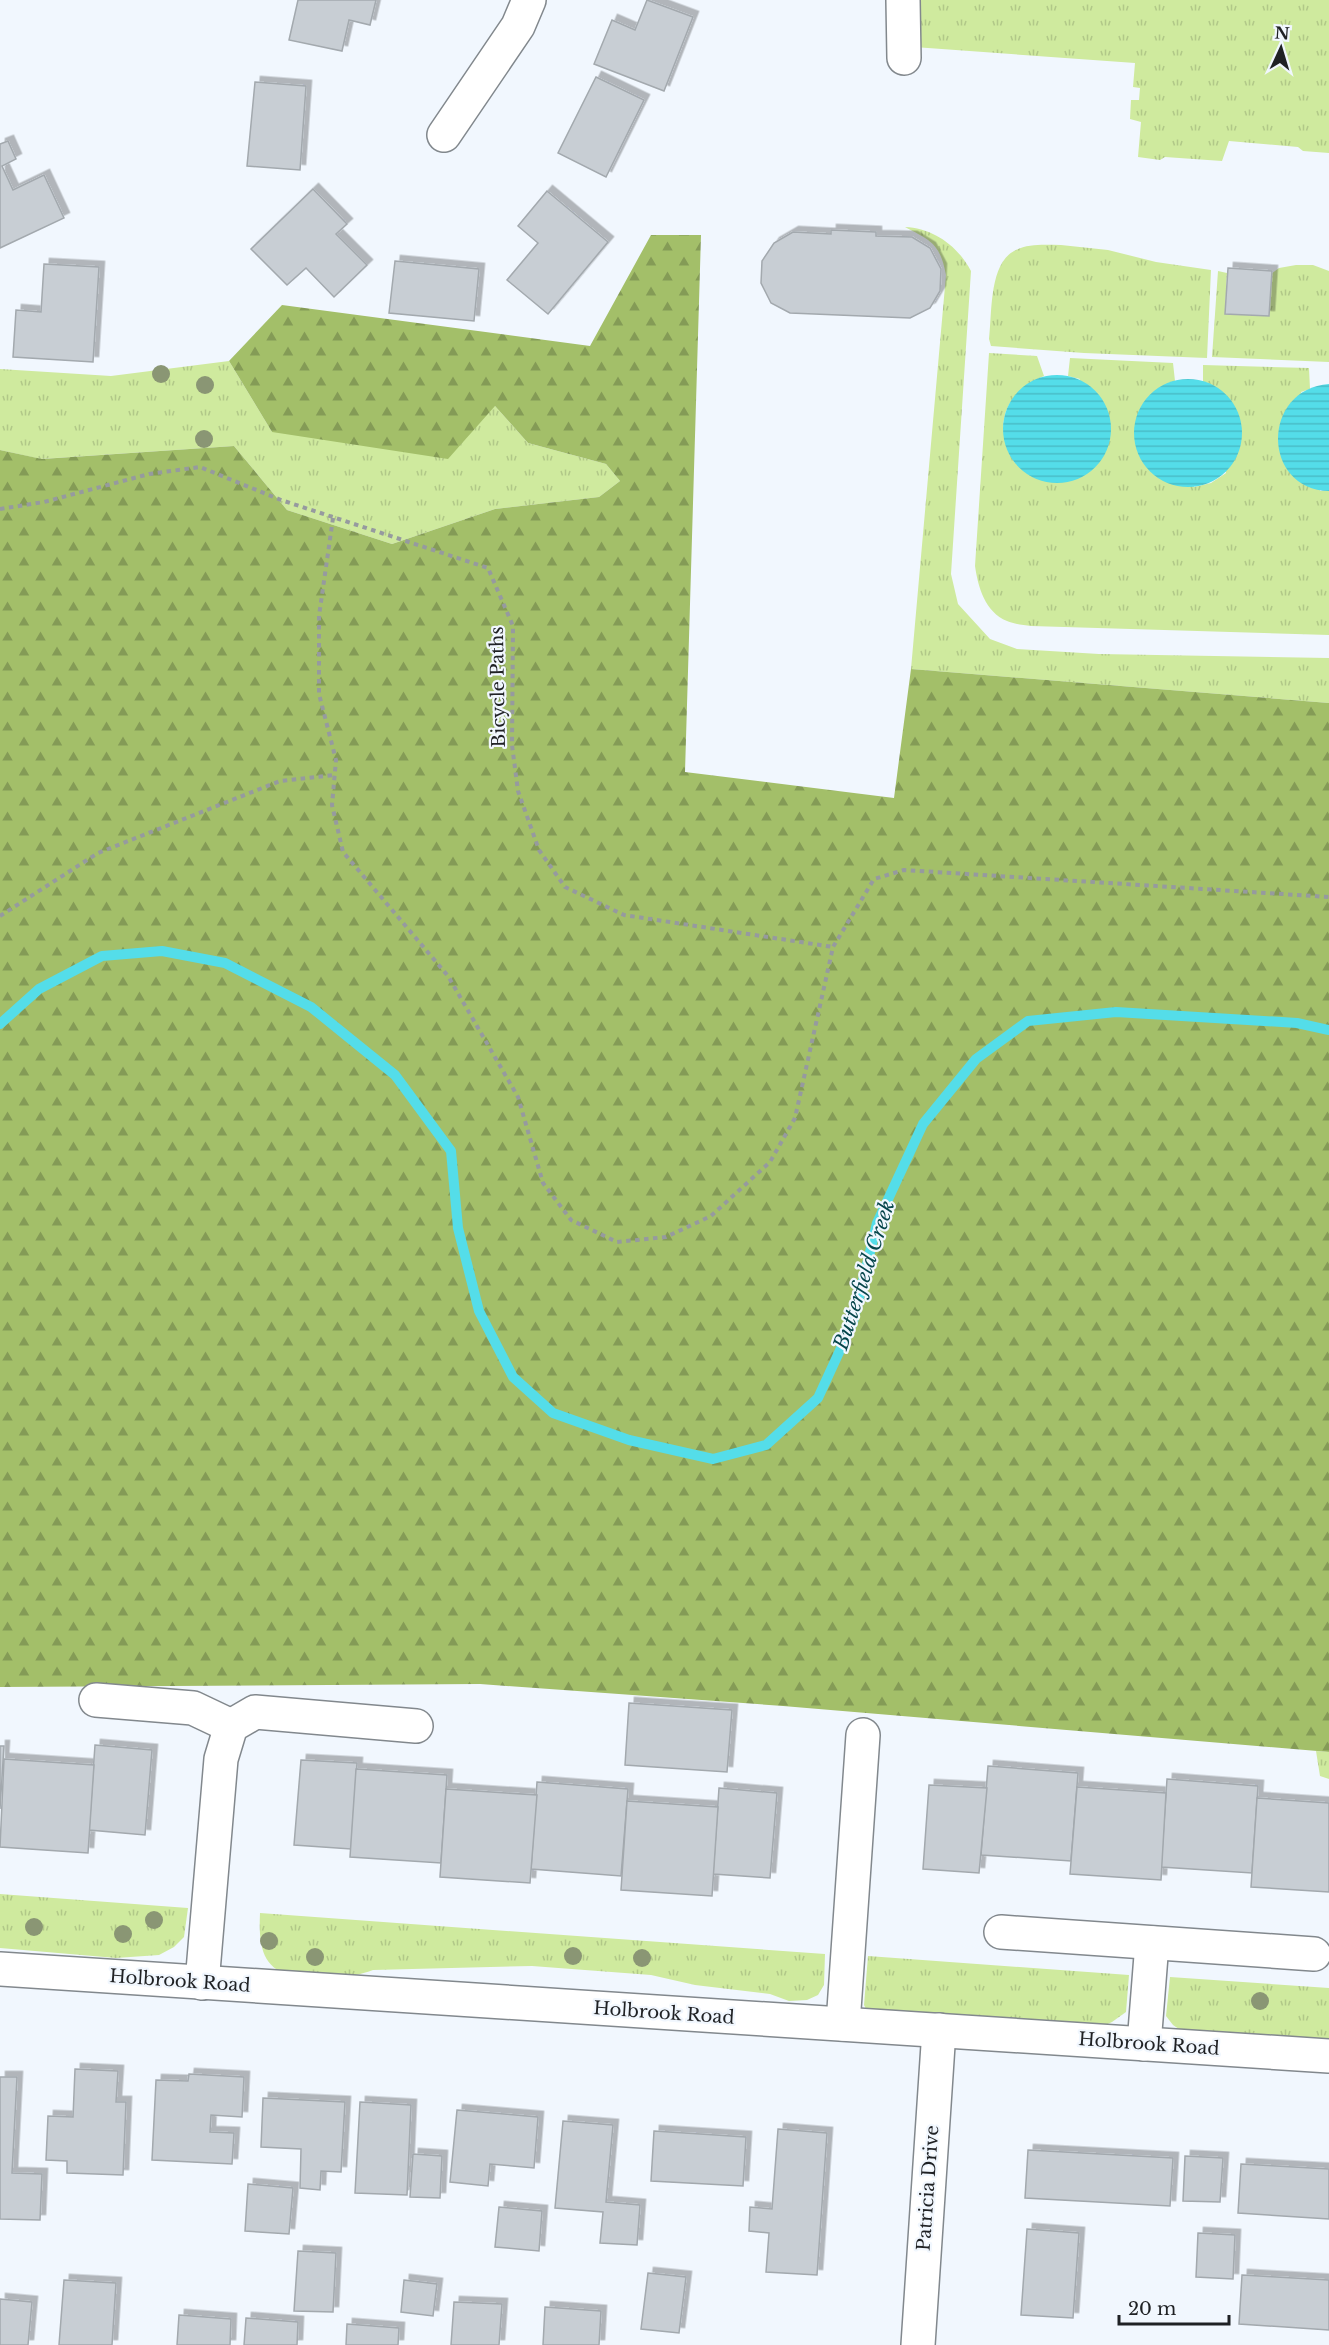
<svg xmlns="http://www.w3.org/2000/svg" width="1329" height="2345" viewBox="0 0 1329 2345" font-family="'Libre Baskerville',serif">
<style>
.grass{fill:url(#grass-tufts)}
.forest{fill:url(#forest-firs)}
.water{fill:url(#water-rules)}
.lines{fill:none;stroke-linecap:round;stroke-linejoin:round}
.stream{stroke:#54dde9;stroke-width:10}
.building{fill:#c8ced4;stroke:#a3a9ae;stroke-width:1.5;filter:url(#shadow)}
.minor-casing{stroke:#82888d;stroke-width:36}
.path{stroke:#969a9f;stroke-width:4;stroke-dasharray:4.5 4.5;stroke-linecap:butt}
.minor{stroke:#fff;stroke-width:33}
.tree{fill:#8a9674}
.labels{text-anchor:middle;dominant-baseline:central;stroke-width:4.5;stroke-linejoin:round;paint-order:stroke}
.street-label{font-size:18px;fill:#1f2124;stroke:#f1f7fe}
.water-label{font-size:20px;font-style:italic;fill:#06464b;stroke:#f1f7fe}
</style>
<defs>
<pattern id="grass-tufts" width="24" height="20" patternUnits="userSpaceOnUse" patternTransform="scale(1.5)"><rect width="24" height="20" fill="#cfea9e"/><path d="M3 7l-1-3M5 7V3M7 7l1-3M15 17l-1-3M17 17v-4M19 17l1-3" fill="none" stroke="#b1c888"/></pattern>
<pattern id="forest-firs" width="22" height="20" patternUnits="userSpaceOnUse" patternTransform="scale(1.5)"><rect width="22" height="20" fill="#a3bf69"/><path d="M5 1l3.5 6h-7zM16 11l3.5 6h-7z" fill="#849b56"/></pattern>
<pattern id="water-rules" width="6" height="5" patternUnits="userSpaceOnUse" patternTransform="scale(1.5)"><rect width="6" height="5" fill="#54dde9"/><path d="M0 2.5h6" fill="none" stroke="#49bdc8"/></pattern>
<filter id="shadow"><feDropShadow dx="5.5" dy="-5.5" stdDeviation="0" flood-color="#0004"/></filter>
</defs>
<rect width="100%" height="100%" fill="#f1f7fe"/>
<!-- grass -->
<g class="grass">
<polygon points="919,0 1329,0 1329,153 1303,151 1298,147 1229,141 1222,161 1165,157 1160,160 1138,157 1141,122 1130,119 1131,100 1139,100 1140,88 1133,87 1135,63 914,47"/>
<path d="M905,227C933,228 958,246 971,271L951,574L958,604L990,639L1017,649L1099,654L1329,658V703L911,669L946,275C940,244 932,241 905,227Z"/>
<path d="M1061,245L1108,250L1156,262L1211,270L1207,358L1084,353L991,346L989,339C992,314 989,264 1014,251C1028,243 1046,245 1061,245Z"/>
<polygon points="1296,265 1313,265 1329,271 1329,362 1212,357 1218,271 1227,273 1225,313 1268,316 1271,274 1279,268"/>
<path d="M989,353L1037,356L1044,376C1004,394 992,424 1015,463L1080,379L1068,376L1070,358L1173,363L1175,381L1159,388L1194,487L1211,483L1226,473L1210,384L1203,382V365L1309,368L1310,389L1301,392L1320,491H1329V635L1031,626C1023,625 1014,624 1007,621C985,612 978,587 975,566Z"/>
<polygon points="229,361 272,432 495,406 528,443 606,464 620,481 599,497 495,509 392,544 287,510 234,446 41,459 0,450 0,369 111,376"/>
<polygon points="1316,1751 1329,1752 1329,1779 1320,1776"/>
<polygon points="0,1894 188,1908 184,1937 174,1947 159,1955 116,1958 0,1948"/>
<path d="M260,1913L825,1954L824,1985L818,1995L807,2000L789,2001L770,1994L695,1985L651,1975L532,1966L373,1970C351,1978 340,1977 317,1975C308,1975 298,1976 289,1974C259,1968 259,1937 260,1913Z"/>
<polygon points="868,1956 1129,1975 1126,2012 1112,2022 1097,2029 867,2011 864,2005"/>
<polygon points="1170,1977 1329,1988 1329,2045 1189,2036 1173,2025 1166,2016"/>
</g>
<!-- forest -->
<polygon class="forest" points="651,235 701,235 685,772 894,798 911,669 1329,703 1329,1752 783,1706 480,1684 0,1687 0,450 42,459 234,446 287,510 392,544 495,509 599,497 620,481 606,464 528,443 495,406 448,459 272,432 229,361 282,305 590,346"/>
<!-- water -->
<g class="water">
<circle cx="1057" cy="429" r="54"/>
<circle cx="1188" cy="433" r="54"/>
<path d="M1329,384V491C1261,489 1261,389 1329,384Z"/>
</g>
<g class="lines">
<!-- stream -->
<polyline class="stream" points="0,1024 39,989 102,956 162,951 225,963 311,1007 395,1075 451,1151 458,1228 479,1311 513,1377 553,1413 629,1440 713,1459 766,1445 818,1398 853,1322 877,1223 923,1124 976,1059 1028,1021 1116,1012 1297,1023 1329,1030"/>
</g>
<!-- building -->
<g class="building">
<polygon points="298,0 376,0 370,25 349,20 342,51 289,40"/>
<polygon points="647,0 693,17 664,91 594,64 612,20 635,30"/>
<polygon points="596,77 644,100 606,177 558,153"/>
<polygon points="255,82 306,86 300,170 247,166"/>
<polygon points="8,141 16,159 2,166 13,190 44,175 64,218 0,248 0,144"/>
<polygon points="313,189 347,224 336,234 367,265 334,297 306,268 287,285 251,249"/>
<polygon points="547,191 608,242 548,314 507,280 538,243 518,226"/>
<polygon points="831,230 876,232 876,236 912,237 930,248 941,269 940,291 930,308 910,318 790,313 771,303 761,283 762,261 774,243 793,232 831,234"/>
<polygon points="395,261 479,269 474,321 389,313"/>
<polygon points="44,264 99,267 93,362 13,357 16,310 41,312"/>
<polygon points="1228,268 1272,271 1269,316 1225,314"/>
<polygon points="629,1703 732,1710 727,1772 625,1765"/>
<polygon points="95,1745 152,1750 145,1835 89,1830"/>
<polygon points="0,1746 4,1746 0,1809"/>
<polygon points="4,1759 94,1765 88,1853 0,1847"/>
<polygon points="301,1760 357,1763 351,1849 294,1845"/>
<polygon points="988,1766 1078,1773 1071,1861 981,1855"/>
<polygon points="356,1769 447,1775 441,1863 350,1857"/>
<polygon points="1167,1779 1258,1786 1252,1873 1161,1867"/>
<polygon points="537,1782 628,1789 621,1876 531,1869"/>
<polygon points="929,1785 987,1788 979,1873 923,1869"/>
<polygon points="1077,1787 1166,1793 1161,1880 1070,1874"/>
<polygon points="719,1788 777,1793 770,1878 713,1874"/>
<polygon points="446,1789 537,1795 530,1883 440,1877"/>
<polygon points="1257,1798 1329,1803 1329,1892 1251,1887"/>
<polygon points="627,1801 718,1807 712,1896 621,1890"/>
<polygon points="75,2069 118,2071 116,2102 126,2102 123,2175 67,2173 67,2161 46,2160 48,2116 73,2117"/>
<polygon points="189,2074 244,2077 242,2117 211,2115 210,2132 234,2133 232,2164 152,2160 156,2080 188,2081"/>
<polygon points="0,2077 17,2077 12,2173 42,2174 40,2220 0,2219"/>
<polygon points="263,2098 345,2102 341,2172 321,2171 320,2190 300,2188 301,2149 261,2147"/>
<polygon points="360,2102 411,2105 407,2195 355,2193"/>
<polygon points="457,2110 538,2117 534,2168 490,2164 488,2186 450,2182"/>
<polygon points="563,2121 613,2125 606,2202 640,2205 637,2245 600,2243 603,2212 555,2208"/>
<polygon points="778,2129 827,2133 817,2275 766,2272 769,2233 749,2231 750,2207 772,2209"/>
<polygon points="654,2131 746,2137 743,2186 651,2181"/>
<polygon points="1028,2150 1173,2158 1170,2206 1025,2198"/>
<polygon points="413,2154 442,2156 440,2198 410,2197"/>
<polygon points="1185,2156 1223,2158 1220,2202 1183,2201"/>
<polygon points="1241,2164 1329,2169 1329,2219 1238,2213"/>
<polygon points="248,2184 293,2188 289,2234 245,2231"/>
<polygon points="499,2207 542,2211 539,2251 495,2247"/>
<polygon points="1027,2229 1079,2233 1073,2318 1021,2315"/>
<polygon points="1198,2233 1235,2235 1233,2279 1196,2277"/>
<polygon points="298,2251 336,2253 333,2312 294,2311"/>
<polygon points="648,2273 686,2277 679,2333 641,2329"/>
<polygon points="1242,2275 1329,2280 1329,2330 1239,2324"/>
<polygon points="64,2280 116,2283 112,2345 59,2345"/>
<polygon points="404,2280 437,2284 433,2316 401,2312"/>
<polygon points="0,2299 32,2302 28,2345 0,2345"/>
<polygon points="454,2302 502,2304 499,2345 451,2345"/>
<polygon points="545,2307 601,2311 599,2345 543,2345"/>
<polygon points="179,2315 231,2319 230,2345 177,2345"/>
<polygon points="246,2318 298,2322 297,2345 244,2345"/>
<polygon points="347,2324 399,2328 398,2345 346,2345"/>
</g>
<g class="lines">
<defs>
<g id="minor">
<polyline points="903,0 904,58"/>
<polyline points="444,135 518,26 529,0"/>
<polyline points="96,1700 193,1708 231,1726"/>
<polyline points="1001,1932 1314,1954"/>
<polyline points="0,1969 1329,2056"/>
<polyline points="202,1983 221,1759 231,1726 255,1712 416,1726"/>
<polyline points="843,2024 863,1735"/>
<polyline points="1144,2044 1152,1943"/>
<polyline points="918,2345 939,2030"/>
</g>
</defs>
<!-- minor casing -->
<use href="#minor" class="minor-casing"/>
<!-- path -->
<g class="path">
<polyline points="0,509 44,502 149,474 200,467 281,500 488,568 513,626 512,745 518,791 539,850 565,887 624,915 833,947"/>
<polyline points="333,518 319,616 319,694 336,760 332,805 343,852 448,976 518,1097 543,1183 571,1220 617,1242 666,1237 711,1216 770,1162 795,1118 833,947 874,879 904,870 1329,897"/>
<polyline points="0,916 98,853 280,781 335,775"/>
</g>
<!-- minor -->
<use href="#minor" class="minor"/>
</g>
<!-- trees -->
<g class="tree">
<circle cx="161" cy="374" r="9"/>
<circle cx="205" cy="385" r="9"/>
<circle cx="204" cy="439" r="9"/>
<circle cx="154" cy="1920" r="9"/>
<circle cx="34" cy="1927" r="9"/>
<circle cx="123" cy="1934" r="9"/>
<circle cx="269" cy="1941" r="9"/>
<circle cx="573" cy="1956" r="9"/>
<circle cx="315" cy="1957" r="9"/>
<circle cx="642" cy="1958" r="9"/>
<circle cx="1260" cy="2001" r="9"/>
</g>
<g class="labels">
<!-- street labels -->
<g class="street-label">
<text transform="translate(498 687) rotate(-91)">Bicycle Paths</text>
<text transform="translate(180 1981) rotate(4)">Holbrook Road</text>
<text transform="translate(664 2013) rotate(4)">Holbrook Road</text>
<text transform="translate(1149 2044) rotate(4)">Holbrook Road</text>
<text transform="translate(928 2188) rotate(-86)">Patricia Drive</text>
</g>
<!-- water labels -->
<g class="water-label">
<text transform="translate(864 1275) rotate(-72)">Butterfield Creek</text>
</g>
</g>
<!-- north arrow -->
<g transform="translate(1281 48) rotate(4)" stroke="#f1f7fe" stroke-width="4.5" paint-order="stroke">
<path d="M0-4.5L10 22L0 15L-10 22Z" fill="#1f2124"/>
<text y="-9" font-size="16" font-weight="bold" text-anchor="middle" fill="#1f2124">N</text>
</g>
<!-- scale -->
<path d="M1119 2315v9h110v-9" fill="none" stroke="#1f2124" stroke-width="3"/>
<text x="1128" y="2315" font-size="18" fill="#1f2124" stroke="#f1f7fe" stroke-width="4.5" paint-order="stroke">20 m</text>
</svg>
